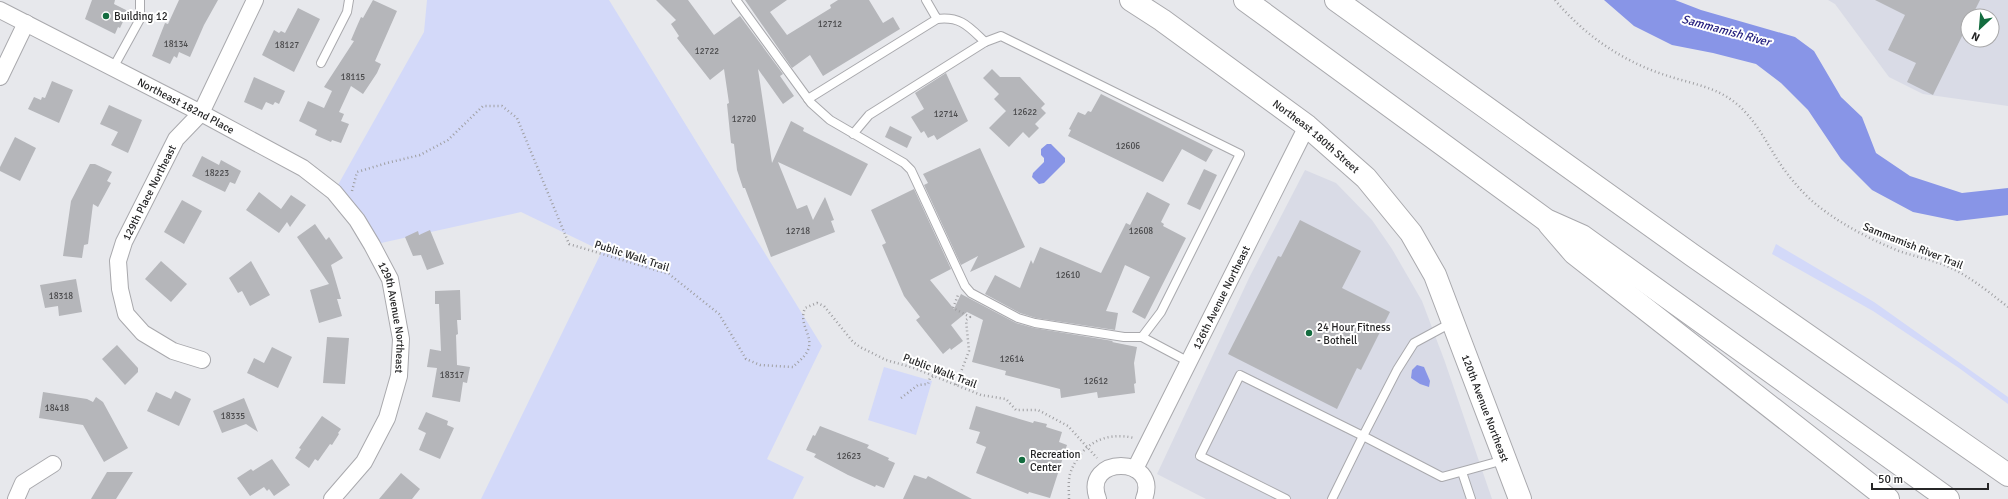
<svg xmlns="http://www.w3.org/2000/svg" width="2008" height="499" viewBox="0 0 2008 499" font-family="Signika,sans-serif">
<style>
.built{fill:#d9dbe6;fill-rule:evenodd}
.green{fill:#d3d9f9}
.water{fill:#8895e7}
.building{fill:#b5b6ba}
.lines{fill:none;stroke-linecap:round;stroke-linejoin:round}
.service-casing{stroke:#a9a9ad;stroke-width:10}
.minor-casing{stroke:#a9a9ad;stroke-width:18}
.secondary-casing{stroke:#a9a9ad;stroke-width:24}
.motorway-casing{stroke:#a9a9ad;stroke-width:24}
.path{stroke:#9f9fa2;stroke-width:2.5;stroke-dasharray:1 3;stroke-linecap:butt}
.service{stroke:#fff;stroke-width:8}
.minor{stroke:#fff;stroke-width:16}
.secondary{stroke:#fff;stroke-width:22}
.motorway{stroke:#fff;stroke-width:22}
.poi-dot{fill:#136c3f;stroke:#fff;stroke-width:1.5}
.labels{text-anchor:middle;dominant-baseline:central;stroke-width:4;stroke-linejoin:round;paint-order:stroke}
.number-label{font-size:9px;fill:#4a4a4c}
.poi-label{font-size:11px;fill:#262627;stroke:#fff;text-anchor:start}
.street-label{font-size:11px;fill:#262627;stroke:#fff}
.water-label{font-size:12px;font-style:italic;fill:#25207f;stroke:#fff}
</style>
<rect width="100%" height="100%" fill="#e7e8ec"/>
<!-- built -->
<g class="built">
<path d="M1828,0H2008V106L1923,94L1889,77L1835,4ZM1968,16H1992V40H1968Z"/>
<polygon points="1305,170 1336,183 1372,220 1392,249 1422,301 1445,362 1492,499 1206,499 1157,474 1250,276"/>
</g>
<!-- green -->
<g class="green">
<polygon points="427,0 609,0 822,346 767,459 804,477 793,499 481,499 602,251 521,212 372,245 334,192 424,32"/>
<polygon points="1776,244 1874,302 2008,397 2008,404 1959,368 1873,311 1772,254"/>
<polygon points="884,367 932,381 916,435 868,420"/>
</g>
<!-- water -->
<g class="water">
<polygon points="1604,0 1675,0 1701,10 1795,37 1814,51 1841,97 1862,117 1876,153 1910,176 1962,193 2008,188 2008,215 1957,221 1913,212 1872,190 1841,159 1808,110 1781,83 1756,64 1713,53 1672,45 1634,26"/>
<polygon points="1047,144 1051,144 1065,158 1065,162 1044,183 1039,184 1032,177 1033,173 1044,162 1044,158 1041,155 1041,149"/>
<polygon points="1417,365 1424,367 1430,381 1429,387 1420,384 1411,378 1412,370"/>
</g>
<!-- building -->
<g class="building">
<polygon points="92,0 115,0 114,4 128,11 120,28 118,27 115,34 85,19"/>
<polygon points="179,0 218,0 204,25 190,57 179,52 177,58 174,56 170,64 152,56 165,23 168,24"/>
<polygon points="373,0 397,11 375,61 381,64 377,73 363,94 351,86 339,112 344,114 341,121 349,124 341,143 332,140 331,142 315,135 317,130 299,121 308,101 324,108 332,91 324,87 354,41 351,40 357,26 361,17 363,18"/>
<polygon points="656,0 688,0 714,35 740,16 783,74 780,76 794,96 783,104 758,69 772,163 791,121 804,128 803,131 868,164 851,196 778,162 797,209 807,205 813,220 825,197 834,220 831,221 835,232 771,257 745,188 743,188 737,170 734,144 731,143 727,104 729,103 724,69 710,80 677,38 679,36 671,24 676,20"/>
<polygon points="745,0 787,0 770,12 787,35 831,8 830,5 838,0 869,0 883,23 893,17 900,29 823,76 810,55 792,68"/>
<polygon points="1875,0 1980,0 1972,16 1968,16 1968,24 1933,95 1907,82 1916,63 1888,50 1905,15"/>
<polygon points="298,8 320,19 294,72 262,55 274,30 279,33 281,31 285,33"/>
<polygon points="992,69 1000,77 1020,77 1045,104 1041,108 1046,113 1035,124 1039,128 1029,138 1023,132 1009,147 989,128 1006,111 994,99 999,94 983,78"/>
<polygon points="946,73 968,121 937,140 934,135 928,138 924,131 921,133 911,117 924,109 915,93"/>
<polygon points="254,77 285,91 279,104 275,102 273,105 266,102 262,110 244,102"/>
<polygon points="52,81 73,90 59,123 28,109 34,97 41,100 42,97 45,98"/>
<polygon points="1101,94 1213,150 1206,162 1182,149 1163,182 1068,136 1071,130 1069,129 1078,112 1085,115 1088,111 1091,112"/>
<polygon points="109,105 142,120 128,153 111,145 118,132 100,124"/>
<polygon points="890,126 912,137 907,148 885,137"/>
<polygon points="15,137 36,148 20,181 0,171 0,167"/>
<polygon points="980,148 1025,247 970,272 978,256 961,265 924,185 928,183 923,174"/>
<polygon points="202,156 219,165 221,160 241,171 235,184 230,182 225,192 192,176"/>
<polygon points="90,164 95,164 112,172 107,181 111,183 98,207 93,204 88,244 84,245 82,258 63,256 71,201"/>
<polygon points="1204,169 1217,175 1200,210 1187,204"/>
<polygon points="914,189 951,269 930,280 954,309 961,294 1016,323 1034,328 1113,341 1112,342 1137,347 1134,363 1136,383 1134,384 1135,393 1098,398 1097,392 1061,398 1060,389 1005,375 1006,371 972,362 983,320 967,312 951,325 963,341 951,350 950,348 943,354 916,320 920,317 904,296 882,245 886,243 871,210"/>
<polygon points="259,192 281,209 291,195 306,205 290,227 287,222 279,233 246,210"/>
<polygon points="1147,192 1170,204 1161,222 1164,224 1163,226 1186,238 1145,319 1132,312 1150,277 1125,265 1106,311 1118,313 1115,330 1036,318 1020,313 985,294 995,275 1020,288 1031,260 1033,264 1040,247 1101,273 1126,223 1130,225"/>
<polygon points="182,200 202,211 184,244 164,232"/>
<polygon points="1300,220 1361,251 1342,288 1390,312 1361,370 1357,368 1337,409 1228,354 1278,256 1281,257"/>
<polygon points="315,224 326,240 329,237 343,258 331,265 341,299 337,299 342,316 319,323 310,290 329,284 297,237"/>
<polygon points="430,230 444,264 427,270 421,255 413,256 405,237 418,231 419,235"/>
<polygon points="161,261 187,284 171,302 145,279"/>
<polygon points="251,261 270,295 250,306 242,291 238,293 229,278"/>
<polygon points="76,279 82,312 59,316 58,306 45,308 40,285"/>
<polygon points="460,290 461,320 457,320 458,334 456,335 457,365 470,367 467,383 463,382 460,402 432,397 437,368 427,367 430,349 441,351 439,304 435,304 435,291"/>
<polygon points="327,337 349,338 345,384 323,383"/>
<polygon points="117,345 138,368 138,372 125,385 102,359"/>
<polygon points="272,347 292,357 278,388 247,373 254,358 264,363"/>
<polygon points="175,391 191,399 179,426 147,411 156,392 171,399"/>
<polygon points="43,392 87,399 93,402 96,397 103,402 128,448 104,462 83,425 39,418"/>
<polygon points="244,398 258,432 246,424 222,433 213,411"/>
<polygon points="976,406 1033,423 1034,421 1047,424 1046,427 1062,432 1059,442 1067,445 1050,498 1029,492 1028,494 976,473 986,447 976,443 980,432 969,429"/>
<polygon points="426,412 448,421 447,425 454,428 440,459 419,450 426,433 418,429"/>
<polygon points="322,416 341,429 338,433 339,434 332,445 330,444 318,461 315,459 309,468 295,458 301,449 299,448"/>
<polygon points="820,426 869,445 867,448 889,458 888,460 895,463 884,488 876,485 875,487 848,475 814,457 816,454 806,450 813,435 815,436"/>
<polygon points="272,459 290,485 274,496 269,489 267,491 264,487 250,496 237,478 251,469 253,471"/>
<polygon points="107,472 133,472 116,499 91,499"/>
<polygon points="401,473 420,489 412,499 379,499"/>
<polygon points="914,475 926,479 928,476 972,499 903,499"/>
</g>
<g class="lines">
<defs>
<g id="service">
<polyline points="736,0 811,103 830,120 904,163 911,170 965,286 971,293 1018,318 1035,323 1124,337 1142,337 1161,312 1240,154 1001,36 985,42 869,115 853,134"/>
<path d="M926,0L937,19C961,16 969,27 985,42"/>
<polyline points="321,63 347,12 349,0"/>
<polyline points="113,68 140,19 140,0"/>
<polyline points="808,99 937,19"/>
<polyline points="1142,337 1189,362"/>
<polyline points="1462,472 1471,499"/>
<polyline points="1286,499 1200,456 1240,375 1363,436 1397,370 1414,343 1451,323"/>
<polyline points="1332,499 1363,436 1442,477 1504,460"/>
</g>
<g id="minor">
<path id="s1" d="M0,10L201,113L303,168L334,192L357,220L372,245L390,279L401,339L399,376L387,418L364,462L332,499"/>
<polyline points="0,77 26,23"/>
<path id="s2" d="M202,360L173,351L143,333L126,314L120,289L118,261L124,242L176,139L201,113L255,0"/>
<path id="s3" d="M1135,469L1307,126"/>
<polyline points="16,499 23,483 53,464"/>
<path d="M1098,499C1081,455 1161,455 1144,499"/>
</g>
<g id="secondary">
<path id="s4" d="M1131,0L1162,20L1307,126L1366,178L1411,233L1435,275L1520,499"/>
</g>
<g id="motorway">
<polyline points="1245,0 1546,220 1582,236 1948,499"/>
<polyline points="1336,0 1692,255 2008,475"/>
<polyline points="1549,224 1574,253 1888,499"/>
</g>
</defs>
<!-- service casing -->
<use href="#service" class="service-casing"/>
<!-- minor casing -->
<use href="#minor" class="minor-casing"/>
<!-- secondary casing -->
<use href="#secondary" class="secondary-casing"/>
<!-- motorway casing -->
<use href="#motorway" class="motorway-casing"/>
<!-- path -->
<g class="path">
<path d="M1555,0C1584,35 1622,61 1665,75C1688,83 1713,86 1733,101C1756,118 1767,145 1783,168C1794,183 1807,198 1822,209C1846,227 1872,240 1899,251C1916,257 1934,260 1951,268C1972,278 1990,293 2008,307"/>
<path d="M352,191L357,172L387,163L420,155L448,140L483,106H502L517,118L569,244L669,274L719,314L746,359L760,365L793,367C798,362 805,357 808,350C814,336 798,325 805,308L817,303L824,306L853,342L860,347L886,360L914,368L981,395L1006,399L1016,410H1038L1068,426L1097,458"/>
<polyline points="956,385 969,351 966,320 970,317 953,308 958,295"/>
<polyline points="901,398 918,385 928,384 930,378 934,376"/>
<path d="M1069,499C1069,491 1068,482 1070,474C1080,444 1105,431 1134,438"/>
</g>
<!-- service -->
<use href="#service" class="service"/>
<!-- minor -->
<use href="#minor" class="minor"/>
<!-- secondary -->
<use href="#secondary" class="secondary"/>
<!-- motorway -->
<use href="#motorway" class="motorway"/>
</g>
<!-- markers -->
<g class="poi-dot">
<circle cx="106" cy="16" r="4"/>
<circle cx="1309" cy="333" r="4"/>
<circle cx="1022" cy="460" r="4"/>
</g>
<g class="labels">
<!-- number labels -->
<g class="number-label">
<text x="830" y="24">12712</text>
<text x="176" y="44">18134</text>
<text x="287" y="45">18127</text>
<text x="707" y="51">12722</text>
<text x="353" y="77">18115</text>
<text x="1025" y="112">12622</text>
<text x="946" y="114">12714</text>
<text x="744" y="119">12720</text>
<text x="1128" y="146">12606</text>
<text x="217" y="173">18223</text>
<text x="798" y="231">12718</text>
<text x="1141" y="231">12608</text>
<text x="1068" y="275">12610</text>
<text x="61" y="296">18318</text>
<text x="1012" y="359">12614</text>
<text x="452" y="375">18317</text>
<text x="1096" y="381">12612</text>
<text x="57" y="408">18418</text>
<text x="233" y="416">18335</text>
<text x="849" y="456">12623</text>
</g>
<!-- poi labels -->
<g class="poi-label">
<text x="114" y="16">Building 12</text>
<text x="1317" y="327">24 Hour Fitness<tspan x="1317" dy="13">- Bothell</tspan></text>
<text x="1030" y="454">Recreation<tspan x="1030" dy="13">Center</tspan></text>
</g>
<!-- street labels -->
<g class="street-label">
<text stroke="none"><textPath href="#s1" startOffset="209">Northeast 182nd Place</textPath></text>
<text stroke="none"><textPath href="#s4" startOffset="230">Northeast 180th Street</textPath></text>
<text stroke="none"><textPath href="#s2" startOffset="220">129th Place Northeast</textPath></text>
<text transform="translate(1913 246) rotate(22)">Sammamish River Trail</text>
<text transform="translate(632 256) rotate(18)">Public Walk Trail</text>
<text stroke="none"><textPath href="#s3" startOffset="192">126th Avenue Northeast</textPath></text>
<text stroke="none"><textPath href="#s1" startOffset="523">129th Avenue Northeast</textPath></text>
<text transform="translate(940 371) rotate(21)">Public Walk Trail</text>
<text stroke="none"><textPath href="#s4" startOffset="557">120th Avenue Northeast</textPath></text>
</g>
<!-- water labels -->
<g class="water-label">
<text transform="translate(1726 31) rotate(15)">Sammamish River</text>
</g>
</g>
<!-- north arrow -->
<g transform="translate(1980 28) rotate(206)"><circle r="19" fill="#ffffff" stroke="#a8a8a9"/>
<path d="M0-3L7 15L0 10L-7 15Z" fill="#136c3f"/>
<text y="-6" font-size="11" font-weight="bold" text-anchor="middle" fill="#262627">N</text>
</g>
<!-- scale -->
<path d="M1872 483v6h116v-6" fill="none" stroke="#262627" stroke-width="2"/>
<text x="1878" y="483" font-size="12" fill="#262627" stroke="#ffffff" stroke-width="3" paint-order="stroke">50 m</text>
</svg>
